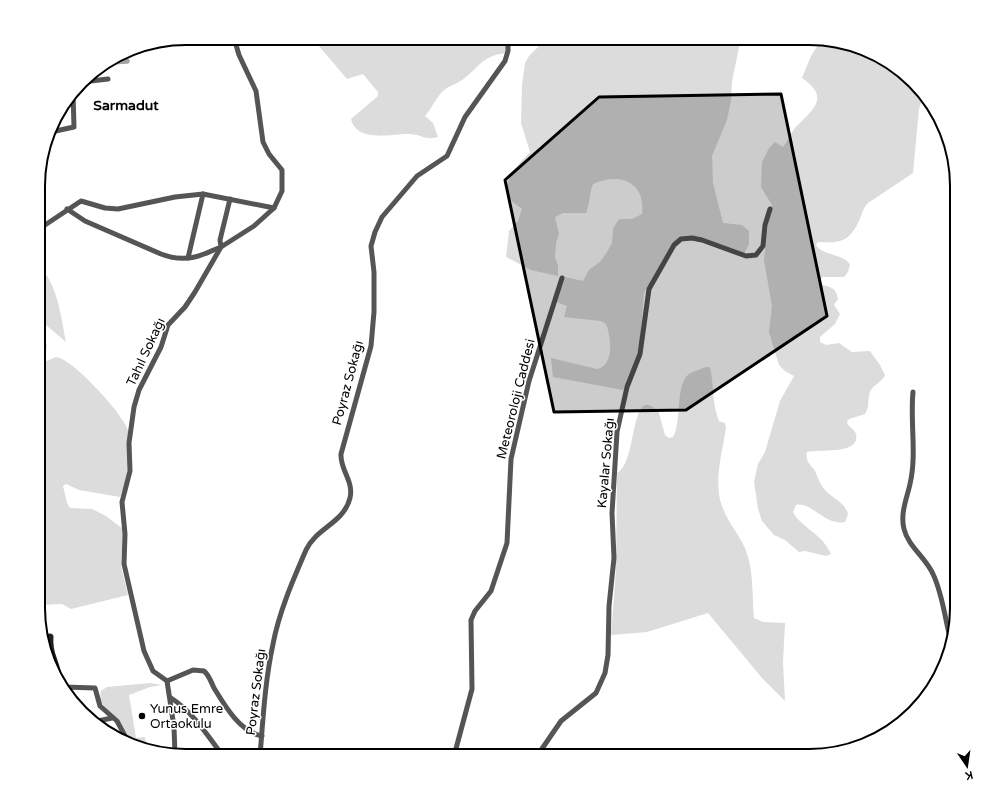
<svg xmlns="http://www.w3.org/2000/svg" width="995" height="794" viewBox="0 0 995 794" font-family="'Varela Round',sans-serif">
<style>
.green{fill:#dcdcdc}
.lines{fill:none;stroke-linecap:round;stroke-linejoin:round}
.canal{stroke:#a3a3a3;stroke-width:5.5}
.street{stroke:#555;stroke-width:5}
.secondary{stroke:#222;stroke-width:7}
.marked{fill:#000;fill-opacity:0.2;stroke:#000;stroke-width:3;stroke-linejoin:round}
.poi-dot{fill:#000;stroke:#fff;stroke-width:1.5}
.labels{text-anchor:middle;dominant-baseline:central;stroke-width:3;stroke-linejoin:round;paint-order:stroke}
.street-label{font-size:13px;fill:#000;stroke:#fff}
.poi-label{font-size:13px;fill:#000;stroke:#fff;text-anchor:start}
.neighbourhood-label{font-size:14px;font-weight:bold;fill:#000;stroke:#fff}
.rim{fill:none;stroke:#000;stroke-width:2}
</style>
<rect width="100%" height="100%" fill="#fff"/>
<!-- green -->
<g class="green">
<path d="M312,38H506V53C481,56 479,68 462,80C455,85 447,86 441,93C435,100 431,109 425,116L433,123L438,137C425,141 420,133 407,134C391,134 357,143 351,119L378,96V92L363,74L347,79Z"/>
<path d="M547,38H741L732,81L731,100L727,120L712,156L713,183L723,223L742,225L749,231V244L744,254L693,236L678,238L671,245L644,293L640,342L636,362L623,390L553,377L551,358L597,369C615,365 611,337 606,324L601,321L564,317L567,306L556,302L565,277L583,281L589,270L600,262L607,252L612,243L613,229L619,219H632L642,214C646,182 620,172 593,184C589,194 590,203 586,213H563L555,217L559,234L556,243L555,258L558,265V276L531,270L506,257L509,231L518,221L522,209C519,206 514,204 512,201C498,183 519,164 530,152L521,123L522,85L525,63L529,56Z"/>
<path d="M822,39L866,49L907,75L923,96L919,109L913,173L868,203C862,209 862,216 858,223C848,243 838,243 818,242L816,245C823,256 841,253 850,264L848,272L844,277H823L819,281L818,283C828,288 836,285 838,299L834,305L840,314L835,324L820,337V342L826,345L839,343L852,352L870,351L880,365L885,375C882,383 873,384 870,392C867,399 870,407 865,414L849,419L847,422C848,427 854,428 856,434C861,455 819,449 807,452C805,461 810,464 815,471C818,478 820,484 825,490C833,499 845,502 848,514L845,522C825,526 811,501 796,505L793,512C801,528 822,533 831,554L826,556L805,551L799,552L785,540L774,535L762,521L758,509L754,482L758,464L765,452L780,401L794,376L785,371L779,365L769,332L772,306L764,260L768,224L772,205L761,187L762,162L769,148L775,142L783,147C788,141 790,134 795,128C813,109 831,98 802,78L811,56Z"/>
<path d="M39,266C58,284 61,318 66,342L39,319Z"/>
<polygon points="39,335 47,345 46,351 39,356"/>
<path d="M56,357C72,358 123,414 128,430C129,437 128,469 127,476C126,483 122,490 120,497L79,490L66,484L63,486L67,503L70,508L92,509L106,516L123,529L121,566L128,595L71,609L62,604L41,605L38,599L39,417L45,410L44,408L39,407V364Z"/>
<path d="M706,367H710C714,385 712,404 719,421L725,423L726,427C723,449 716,472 719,494C722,515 735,528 744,546C754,567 752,595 754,618L763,622L785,623L783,662L785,701L762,678L708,613L647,632L611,635L616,571L617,473C634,465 631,412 645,405H649L658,410L665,435L669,438L673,437C682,422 675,384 689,374C694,371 701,369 706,367Z"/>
<path d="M150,683L162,685L150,687L129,695L136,738L145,737L147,749L133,745C129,738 126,730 121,723C113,712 97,707 101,691L107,687Z"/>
</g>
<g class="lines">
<!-- canal -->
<polyline class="canal" points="110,62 127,61"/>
<!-- street -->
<g class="street">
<polyline points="234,38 239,55 256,91 263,142 269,154 282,170 282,191 274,208"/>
<polyline points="82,82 108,79"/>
<polyline points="51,132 74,127 73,93"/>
<path d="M67,209L85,221L161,254C174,259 190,260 204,254C210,252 215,249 221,247L220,240L230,199"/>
<polyline points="39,229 81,201 105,208 118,209 175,197 203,194 274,208 254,226 221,247 195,292 185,307 168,325 161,347 139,390 134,407 129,443 130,471 122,502 125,534 124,564 144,651 153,671 167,681 174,727 175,755"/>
<polyline points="188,258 203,194"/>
<path d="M913,392C910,423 917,454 910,484C907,498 900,513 904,529C908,546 926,558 933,574C943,595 945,620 951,642"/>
<polyline points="43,635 50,637"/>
<path d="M167,681L193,670L204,671C209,675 211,682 214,688C225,706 240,732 262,736"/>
<polyline points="64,687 95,688 100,706 117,721 130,745"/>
<path d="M171,698C193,712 207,735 223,756"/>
<polyline points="93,722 112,718"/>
<path d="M260,756C263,719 265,681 273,644C279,612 293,580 306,550C316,528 344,523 350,498C354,481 340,470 341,454L371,346L374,312V272L371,246L375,232L382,217L417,176L447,156L465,117L505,61L508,51V38"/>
<polyline points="454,756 472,689 471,620 475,611 491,591 507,543 511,459 529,381 562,278"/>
<polyline points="537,756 561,721 596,693 605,673 608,655 609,606 614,558 612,513 617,432 627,387 640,354 649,289 674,245 681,239 692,238 702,240 746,256 756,255 763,246 765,225 770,209"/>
</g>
<!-- secondary -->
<path class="secondary" d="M50,637C48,655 58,663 58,679"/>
</g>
<!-- marked area -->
<path class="marked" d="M781,94L827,316L686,410L554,412L505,180L599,97Z"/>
<!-- markers -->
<circle class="poi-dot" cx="142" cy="716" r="4"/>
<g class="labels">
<!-- street labels -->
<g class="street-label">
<text transform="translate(146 352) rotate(-65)">Tahıl Sokağı</text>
<text transform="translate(348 383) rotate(-75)">Poyraz Sokağı</text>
<text transform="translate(516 399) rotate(-76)">Meteoroloji Caddesi</text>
<text transform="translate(606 463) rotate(-85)">Kayalar Sokağı</text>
<text transform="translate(256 692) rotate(-83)">Poyraz Sokağı</text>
</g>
<!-- poi labels -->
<g class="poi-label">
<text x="150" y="709">Yunus Emre<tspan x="150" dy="15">Ortaokulu</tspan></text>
</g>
<!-- neighbourhood labels -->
<g class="neighbourhood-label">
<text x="126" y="105">Sarmadut</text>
</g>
</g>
<!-- crop -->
<path d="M0 0H995V794H0ZM186 45H809A141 141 0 0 1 950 186V608A141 141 0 0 1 809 749H186A141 141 0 0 1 45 608V186A141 141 0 0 1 186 45Z" fill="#fff" fill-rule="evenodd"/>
<path class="rim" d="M186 45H809A141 141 0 0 1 950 186V608A141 141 0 0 1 809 749H186A141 141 0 0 1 45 608V186A141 141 0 0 1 186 45Z"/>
<!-- north arrow -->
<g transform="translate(967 766) rotate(167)" stroke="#ffffff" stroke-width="3" paint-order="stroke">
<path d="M0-3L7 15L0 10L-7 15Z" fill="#000000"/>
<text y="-6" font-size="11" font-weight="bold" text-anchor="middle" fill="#000000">K</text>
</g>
</svg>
